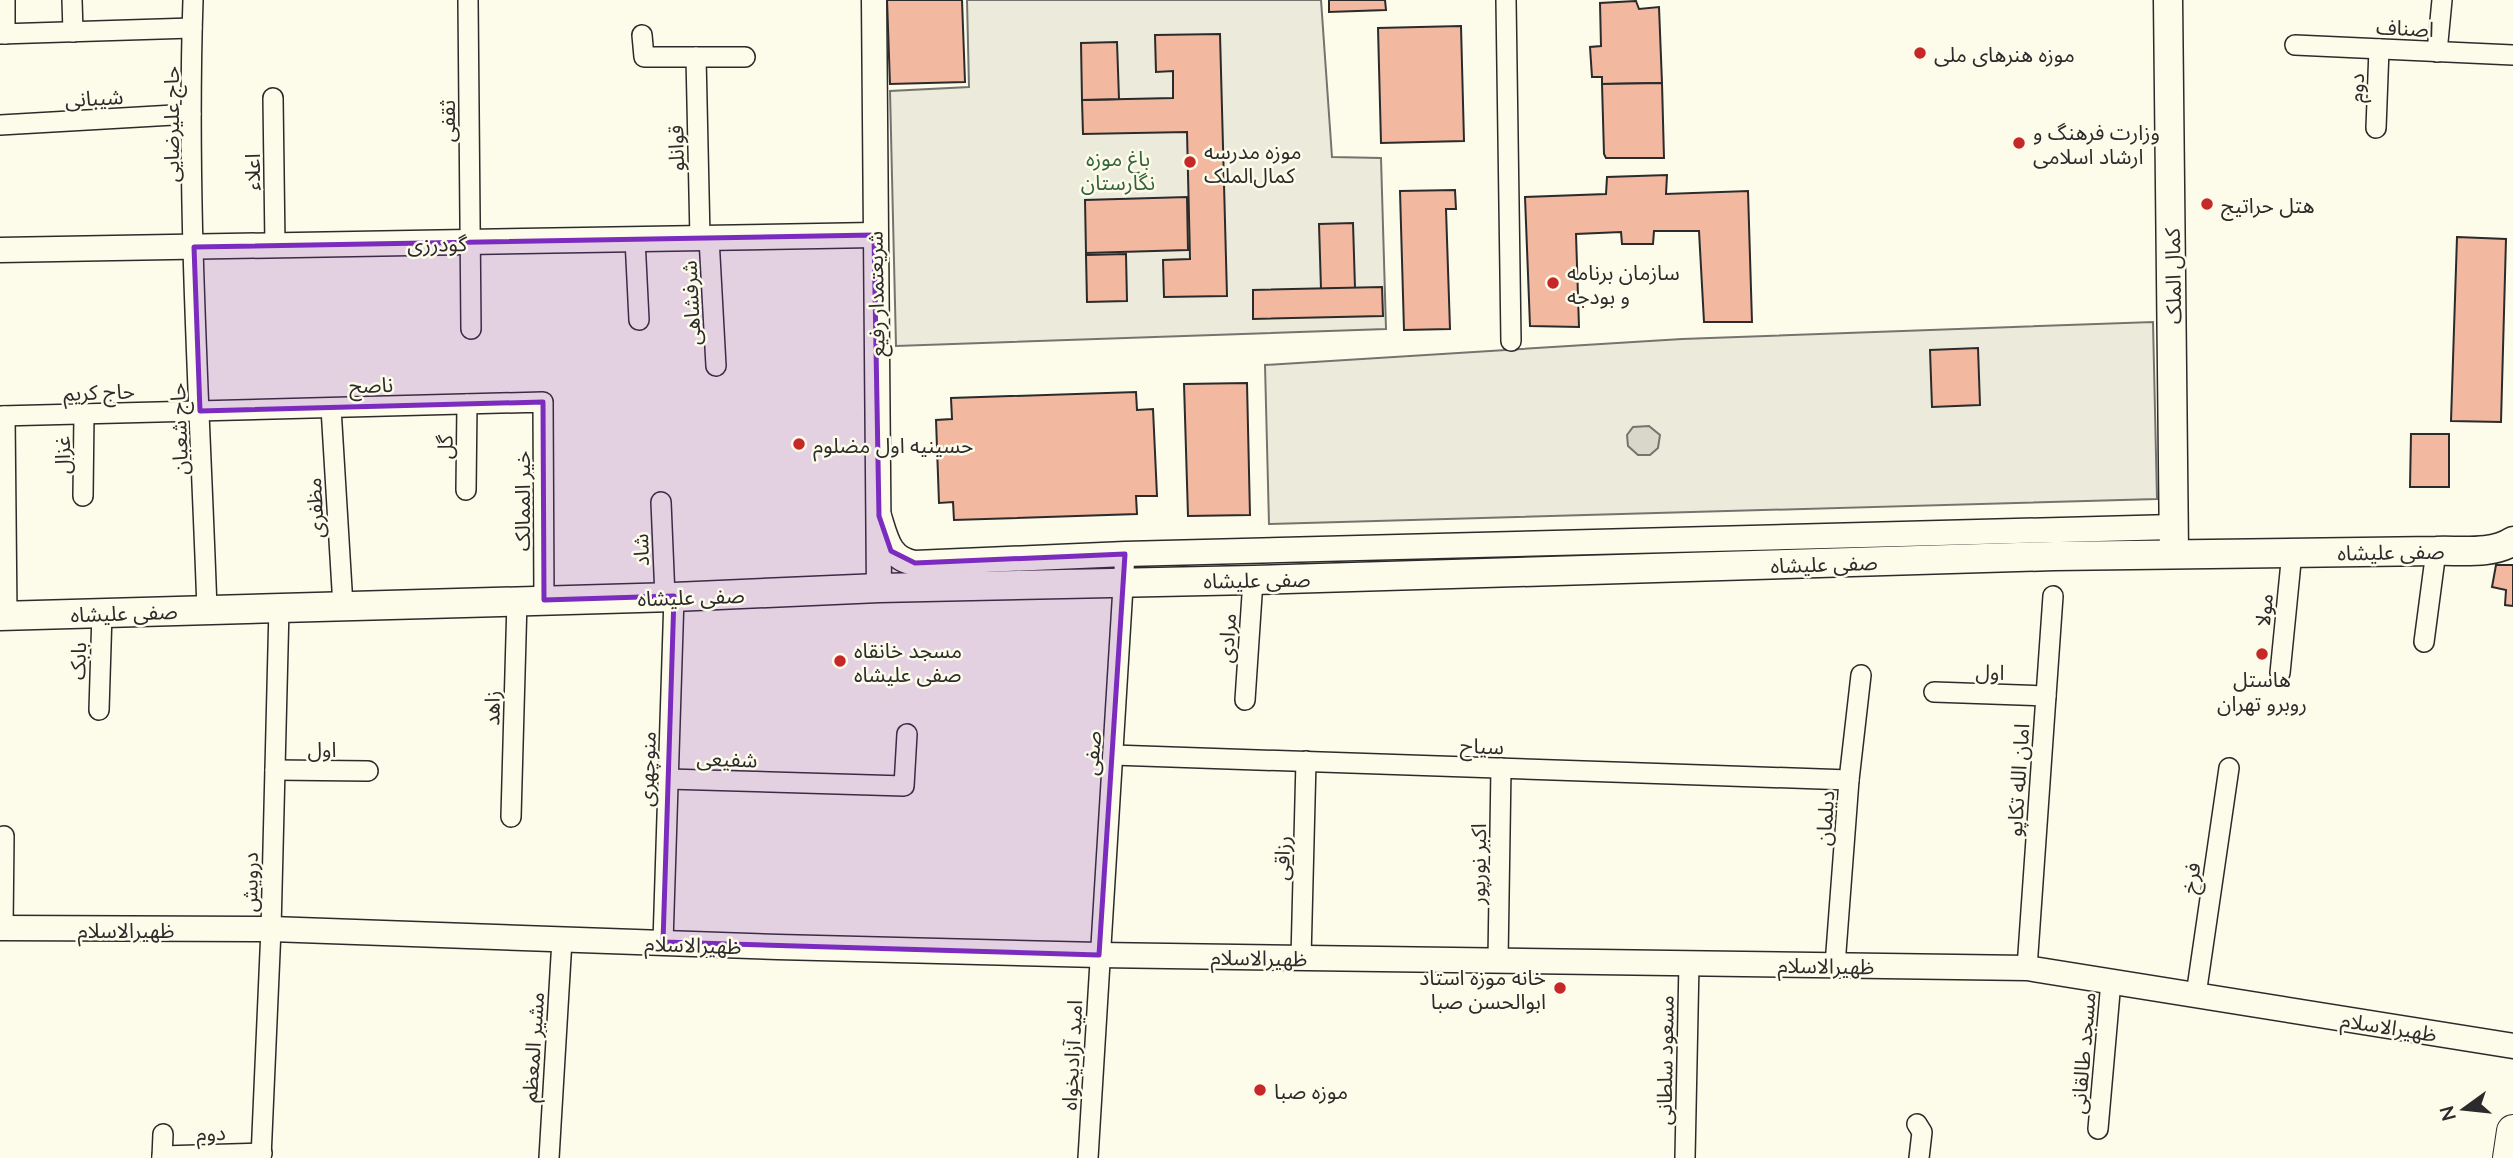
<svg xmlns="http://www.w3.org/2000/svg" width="2513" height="1158" viewBox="0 0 2513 1158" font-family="Lato,'Noto Sans Arabic',sans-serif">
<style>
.green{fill:#ecebdb;stroke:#74746e;stroke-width:2}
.water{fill:#d8d7c9;stroke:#74746e;stroke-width:2}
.building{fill:#f2b8a0;stroke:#2b2b2b;stroke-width:2}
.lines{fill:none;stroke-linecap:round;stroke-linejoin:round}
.minor-casing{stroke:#2b2b2b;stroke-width:22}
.tertiary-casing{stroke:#2b2b2b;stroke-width:27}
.secondary-casing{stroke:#2b2b2b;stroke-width:31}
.primary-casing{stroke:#2b2b2b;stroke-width:34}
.minor{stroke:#fdfbea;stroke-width:19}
.tertiary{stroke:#fdfbea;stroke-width:24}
.secondary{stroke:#fdfbea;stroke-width:28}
.primary{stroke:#fdfbea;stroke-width:32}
.marked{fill:#7b2cbf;fill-opacity:0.2;stroke:#7b2cbf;stroke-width:5;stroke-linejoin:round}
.poi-dot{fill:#c62828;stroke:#fdfbea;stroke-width:2.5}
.labels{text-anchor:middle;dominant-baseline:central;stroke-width:5;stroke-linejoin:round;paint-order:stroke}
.street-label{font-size:21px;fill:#2b2b2b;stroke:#fdfbea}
.poi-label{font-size:21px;fill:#2b2b2b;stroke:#fdfbea;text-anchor:start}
.park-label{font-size:21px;fill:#34623c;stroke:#fdfbea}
</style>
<rect width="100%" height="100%" fill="#fdfbea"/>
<!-- green -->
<g class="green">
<polygon points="967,0 1321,0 1332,157 1381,158 1386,329 896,346 890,91 969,87"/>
<polygon points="2153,322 2157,499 1269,524 1265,365 1682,339"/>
</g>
<!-- water -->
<polygon class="water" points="1649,426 1660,435 1658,448 1650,455 1638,455 1628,446 1627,435 1633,427"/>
<!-- building -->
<g class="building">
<polygon points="887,0 962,0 965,82 890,84"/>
<polygon points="1329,0 1385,0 1386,10 1329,12"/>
<polygon points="1636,1 1639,9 1659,7 1662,83 1602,84 1602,77 1592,77 1590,47 1601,46 1600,3"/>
<polygon points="1461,26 1464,141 1381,143 1378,28"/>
<polygon points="1220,34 1227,296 1164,297 1163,260 1190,259 1187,132 1083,134 1082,100 1173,98 1173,71 1156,72 1155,35"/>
<polygon points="1117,42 1119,99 1082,100 1081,43"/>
<polygon points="1662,83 1664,158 1606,158 1604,154 1602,84"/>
<polygon points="1667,175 1666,194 1748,191 1752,322 1704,322 1699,231 1654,231 1653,244 1622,244 1621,232 1576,234 1579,327 1530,326 1525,197 1606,194 1607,177"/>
<polygon points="1455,190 1456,209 1446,209 1450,329 1404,330 1400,191"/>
<polygon points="1187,197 1188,250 1086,253 1085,200"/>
<polygon points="1353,223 1355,288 1321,289 1319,224"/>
<polygon points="2457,237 2506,239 2501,422 2451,421"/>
<polygon points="1126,254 1127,301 1087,302 1086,255"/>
<polygon points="1382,287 1383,316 1253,319 1253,290"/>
<polygon points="1978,348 1980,405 1932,407 1930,350"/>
<polygon points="1247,383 1250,515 1188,516 1184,384"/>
<polygon points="1136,392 1137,410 1153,409 1157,496 1136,496 1137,514 954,520 953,502 939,503 936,420 952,419 951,398"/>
<polygon points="2411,434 2449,434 2449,487 2410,487"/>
<polygon points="2496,565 2513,565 2513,606 2505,605 2506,590 2492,587"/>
</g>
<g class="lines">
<defs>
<g id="minor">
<polyline points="5,0 5,34"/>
<polyline points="72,0 73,32"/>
<path d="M193,0C186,203 200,407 207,610"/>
<polyline points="468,0 471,329"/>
<polyline points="1506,0 1511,341"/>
<polyline points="0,34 192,28"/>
<polyline points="642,35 644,57 745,57"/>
<polyline points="2295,45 2513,55"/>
<polyline points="2437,52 2442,0"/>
<polyline points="696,57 700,238"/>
<polyline points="273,98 275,246"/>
<polyline points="0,125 191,114"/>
<polyline points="2376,128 2379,49"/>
<polyline points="709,238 716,366"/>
<polyline points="635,239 639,320"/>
<polyline points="331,408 343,606"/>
<polyline points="0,416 543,402 544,600"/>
<polyline points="5,416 7,615"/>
<polyline points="466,490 467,404"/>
<polyline points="83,496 84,414"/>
<polyline points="661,502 665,597"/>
<polyline points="2424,642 2436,551"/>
<polyline points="2280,673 2292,552"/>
<polyline points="1934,692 2046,696"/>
<polyline points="1245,700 1253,580"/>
<polyline points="99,710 102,613"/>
<polyline points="1113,755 1849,780"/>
<polyline points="275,770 368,771"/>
<polyline points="668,779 904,786 907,734"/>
<polyline points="511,817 517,601"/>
<polyline points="3,928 4,836"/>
<polyline points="663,942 674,597"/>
<polyline points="1301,958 1306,761"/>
<polyline points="1498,960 1501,768"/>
<polyline points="1835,965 1849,780 1861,675"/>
<polyline points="2027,968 2053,596"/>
<polyline points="2196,995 2229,768"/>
<polyline points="1917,1124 1922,1132 1919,1158"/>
<polyline points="2098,1129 2111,981"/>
<polyline points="162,1156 262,1153"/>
<polyline points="162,1158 163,1134"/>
<polyline points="261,1158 271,929 279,608"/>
<polyline points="549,1158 562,940"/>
<polyline points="1088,1158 1125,554"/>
<polyline points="1685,1158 1689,963"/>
</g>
<g id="tertiary">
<polyline points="874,0 879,588"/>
<polyline points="0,250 874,235"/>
<path d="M879,516C886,538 889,559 915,563L1125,554L2174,527"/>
<polyline points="0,928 271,929 778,947 1099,955 2027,968 2513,1046"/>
</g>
<g id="secondary">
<polyline points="2168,0 2174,553"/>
<path d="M0,616L674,597L879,588L1253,580L2054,556L2436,551C2459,550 2493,555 2513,541"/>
</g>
<polyline id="primary" points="2509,1158 2513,1131"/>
</defs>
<!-- minor casing -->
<use href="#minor" class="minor-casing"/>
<!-- tertiary casing -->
<use href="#tertiary" class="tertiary-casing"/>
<!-- secondary casing -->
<use href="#secondary" class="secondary-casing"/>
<!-- primary casing -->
<use href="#primary" class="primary-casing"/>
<!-- minor -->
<use href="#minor" class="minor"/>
<!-- tertiary -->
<use href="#tertiary" class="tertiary"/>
<!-- secondary -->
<use href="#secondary" class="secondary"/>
<!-- primary -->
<use href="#primary" class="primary"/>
</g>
<!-- marked area -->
<path class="marked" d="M874,235L879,516L891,551L915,563L1125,554L1099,955L663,942L674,596L544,600L543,402L200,411L194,247Z"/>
<!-- markers -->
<g class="poi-dot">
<circle cx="1920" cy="53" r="7"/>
<circle cx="2019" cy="143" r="7"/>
<circle cx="1190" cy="162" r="7"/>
<circle cx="2207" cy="204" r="7"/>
<circle cx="1553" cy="283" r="7"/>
<circle cx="799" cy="444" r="7"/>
<circle cx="2262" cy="654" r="7"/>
<circle cx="840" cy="661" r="7"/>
<circle cx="1560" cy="988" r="7"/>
<circle cx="1260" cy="1090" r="7"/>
</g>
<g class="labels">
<!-- street labels -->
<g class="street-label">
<text transform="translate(2405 27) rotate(3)">اصناف</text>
<text transform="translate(2355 88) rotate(-88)">دوم</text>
<text transform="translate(94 97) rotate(-3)">شیبانی</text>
<text transform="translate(446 121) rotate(-90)">ثقفی</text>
<text transform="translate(170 124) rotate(-90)">حاج علیرضایی</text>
<text transform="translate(675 148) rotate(-91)">قوانلو</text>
<text transform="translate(251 172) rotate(-90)">اعلاء</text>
<text transform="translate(437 243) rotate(-1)">گودرزی</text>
<text transform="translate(2172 276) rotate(-91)">کمال الملک</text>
<text transform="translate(875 294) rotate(-91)">شریعتمدار رفیع</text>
<text transform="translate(690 303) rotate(-93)">شرفشاهی</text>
<text transform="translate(371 384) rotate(-2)">ناصح</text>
<text transform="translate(99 391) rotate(-2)">حاج کریم</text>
<text transform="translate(178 429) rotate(-92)">حاج شعبان</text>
<text transform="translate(444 447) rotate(-89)">گل</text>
<text transform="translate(61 455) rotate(-90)">غزال</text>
<text transform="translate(521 501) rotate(-90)">خیر الممالک</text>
<text transform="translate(314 508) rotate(-93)">مظفری</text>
<text transform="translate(640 550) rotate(-92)">شاد</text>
<text transform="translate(2391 551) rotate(-1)">صفی علیشاه</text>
<text transform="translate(1824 563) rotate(-2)">صفی علیشاه</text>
<text transform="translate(1257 579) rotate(-1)">صفی علیشاه</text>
<text transform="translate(691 596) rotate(-2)">صفی علیشاه</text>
<text transform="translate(2263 610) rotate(-84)">مولا</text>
<text transform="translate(124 612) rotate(-2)">صفی علیشاه</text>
<text transform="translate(1226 638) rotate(-86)">مرادی</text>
<text transform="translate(77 661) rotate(-88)">بابک</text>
<text transform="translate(1990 671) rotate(2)">اول</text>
<text transform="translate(491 708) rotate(-89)">زاهد</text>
<text transform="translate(1482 745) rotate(2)">سیاح</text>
<text x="322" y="748">اول</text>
<text transform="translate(1091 753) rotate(-86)">صفی</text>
<text transform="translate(727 758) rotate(2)">شفیعی</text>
<text transform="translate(646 769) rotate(-88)">منوچهری</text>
<text transform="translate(2017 780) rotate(-86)">امان الله تکاپو</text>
<text transform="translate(1824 818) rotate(-86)">دیلمان</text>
<text transform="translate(1281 858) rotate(-87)">رزاقی</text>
<text transform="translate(1477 864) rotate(-89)">اکبر نورپور</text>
<text transform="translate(2190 878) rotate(-82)">فرخ</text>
<text transform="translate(249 882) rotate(-89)">درویش</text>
<text x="126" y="929">ظهیرالاسلام</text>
<text transform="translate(693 944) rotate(2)">ظهیرالاسلام</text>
<text transform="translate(1259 957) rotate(1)">ظهیرالاسلام</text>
<text transform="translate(1826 965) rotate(1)">ظهیرالاسلام</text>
<text transform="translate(2389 1026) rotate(9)">ظهیرالاسلام</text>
<text transform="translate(532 1047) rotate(-86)">مشیر المعظم</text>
<text transform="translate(2082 1053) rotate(-85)">مسجد طالقانی</text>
<text transform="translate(1071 1055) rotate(-87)">امید آزادیخواه</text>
<text transform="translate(1664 1060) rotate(-89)">مسعود سلطانی</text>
<text transform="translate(211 1132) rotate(-2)">دوم</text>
</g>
<!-- poi labels -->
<g class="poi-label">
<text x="1934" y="53">موزه هنرهای ملی</text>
<text x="2033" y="131">وزارت فرهنگ و<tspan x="2033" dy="24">ارشاد اسلامی</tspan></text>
<text x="1204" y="150">موزه مدرسه<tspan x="1204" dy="24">کمال‌الملک</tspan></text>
<text x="2221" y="204">هتل حراتیج</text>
<text x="1567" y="271">سازمان برنامه<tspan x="1567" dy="24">و بودجه</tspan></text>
<text x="813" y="444">حسینیه اول مضلوم</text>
<text x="854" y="649">مسجد خانقاه<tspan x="854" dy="24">صفی علیشاه</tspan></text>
<text x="2262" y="678" text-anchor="middle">هاستل<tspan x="2262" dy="24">روبرو تهران</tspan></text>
<text x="1546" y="976" text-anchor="end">خانه موزه استاد<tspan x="1546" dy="24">ابوالحسن صبا</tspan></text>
<text x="1274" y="1090">موزه صبا</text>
</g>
<!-- park labels -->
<g class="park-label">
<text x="1118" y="157">باغ موزه<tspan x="1118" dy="24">نگارستان</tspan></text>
</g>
</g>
<!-- north arrow -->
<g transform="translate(2464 1109) rotate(255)" stroke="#fdfbea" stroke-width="5" paint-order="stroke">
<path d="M0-5L12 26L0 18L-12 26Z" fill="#2b2b2b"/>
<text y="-10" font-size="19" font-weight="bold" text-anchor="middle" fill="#2b2b2b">N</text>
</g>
</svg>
